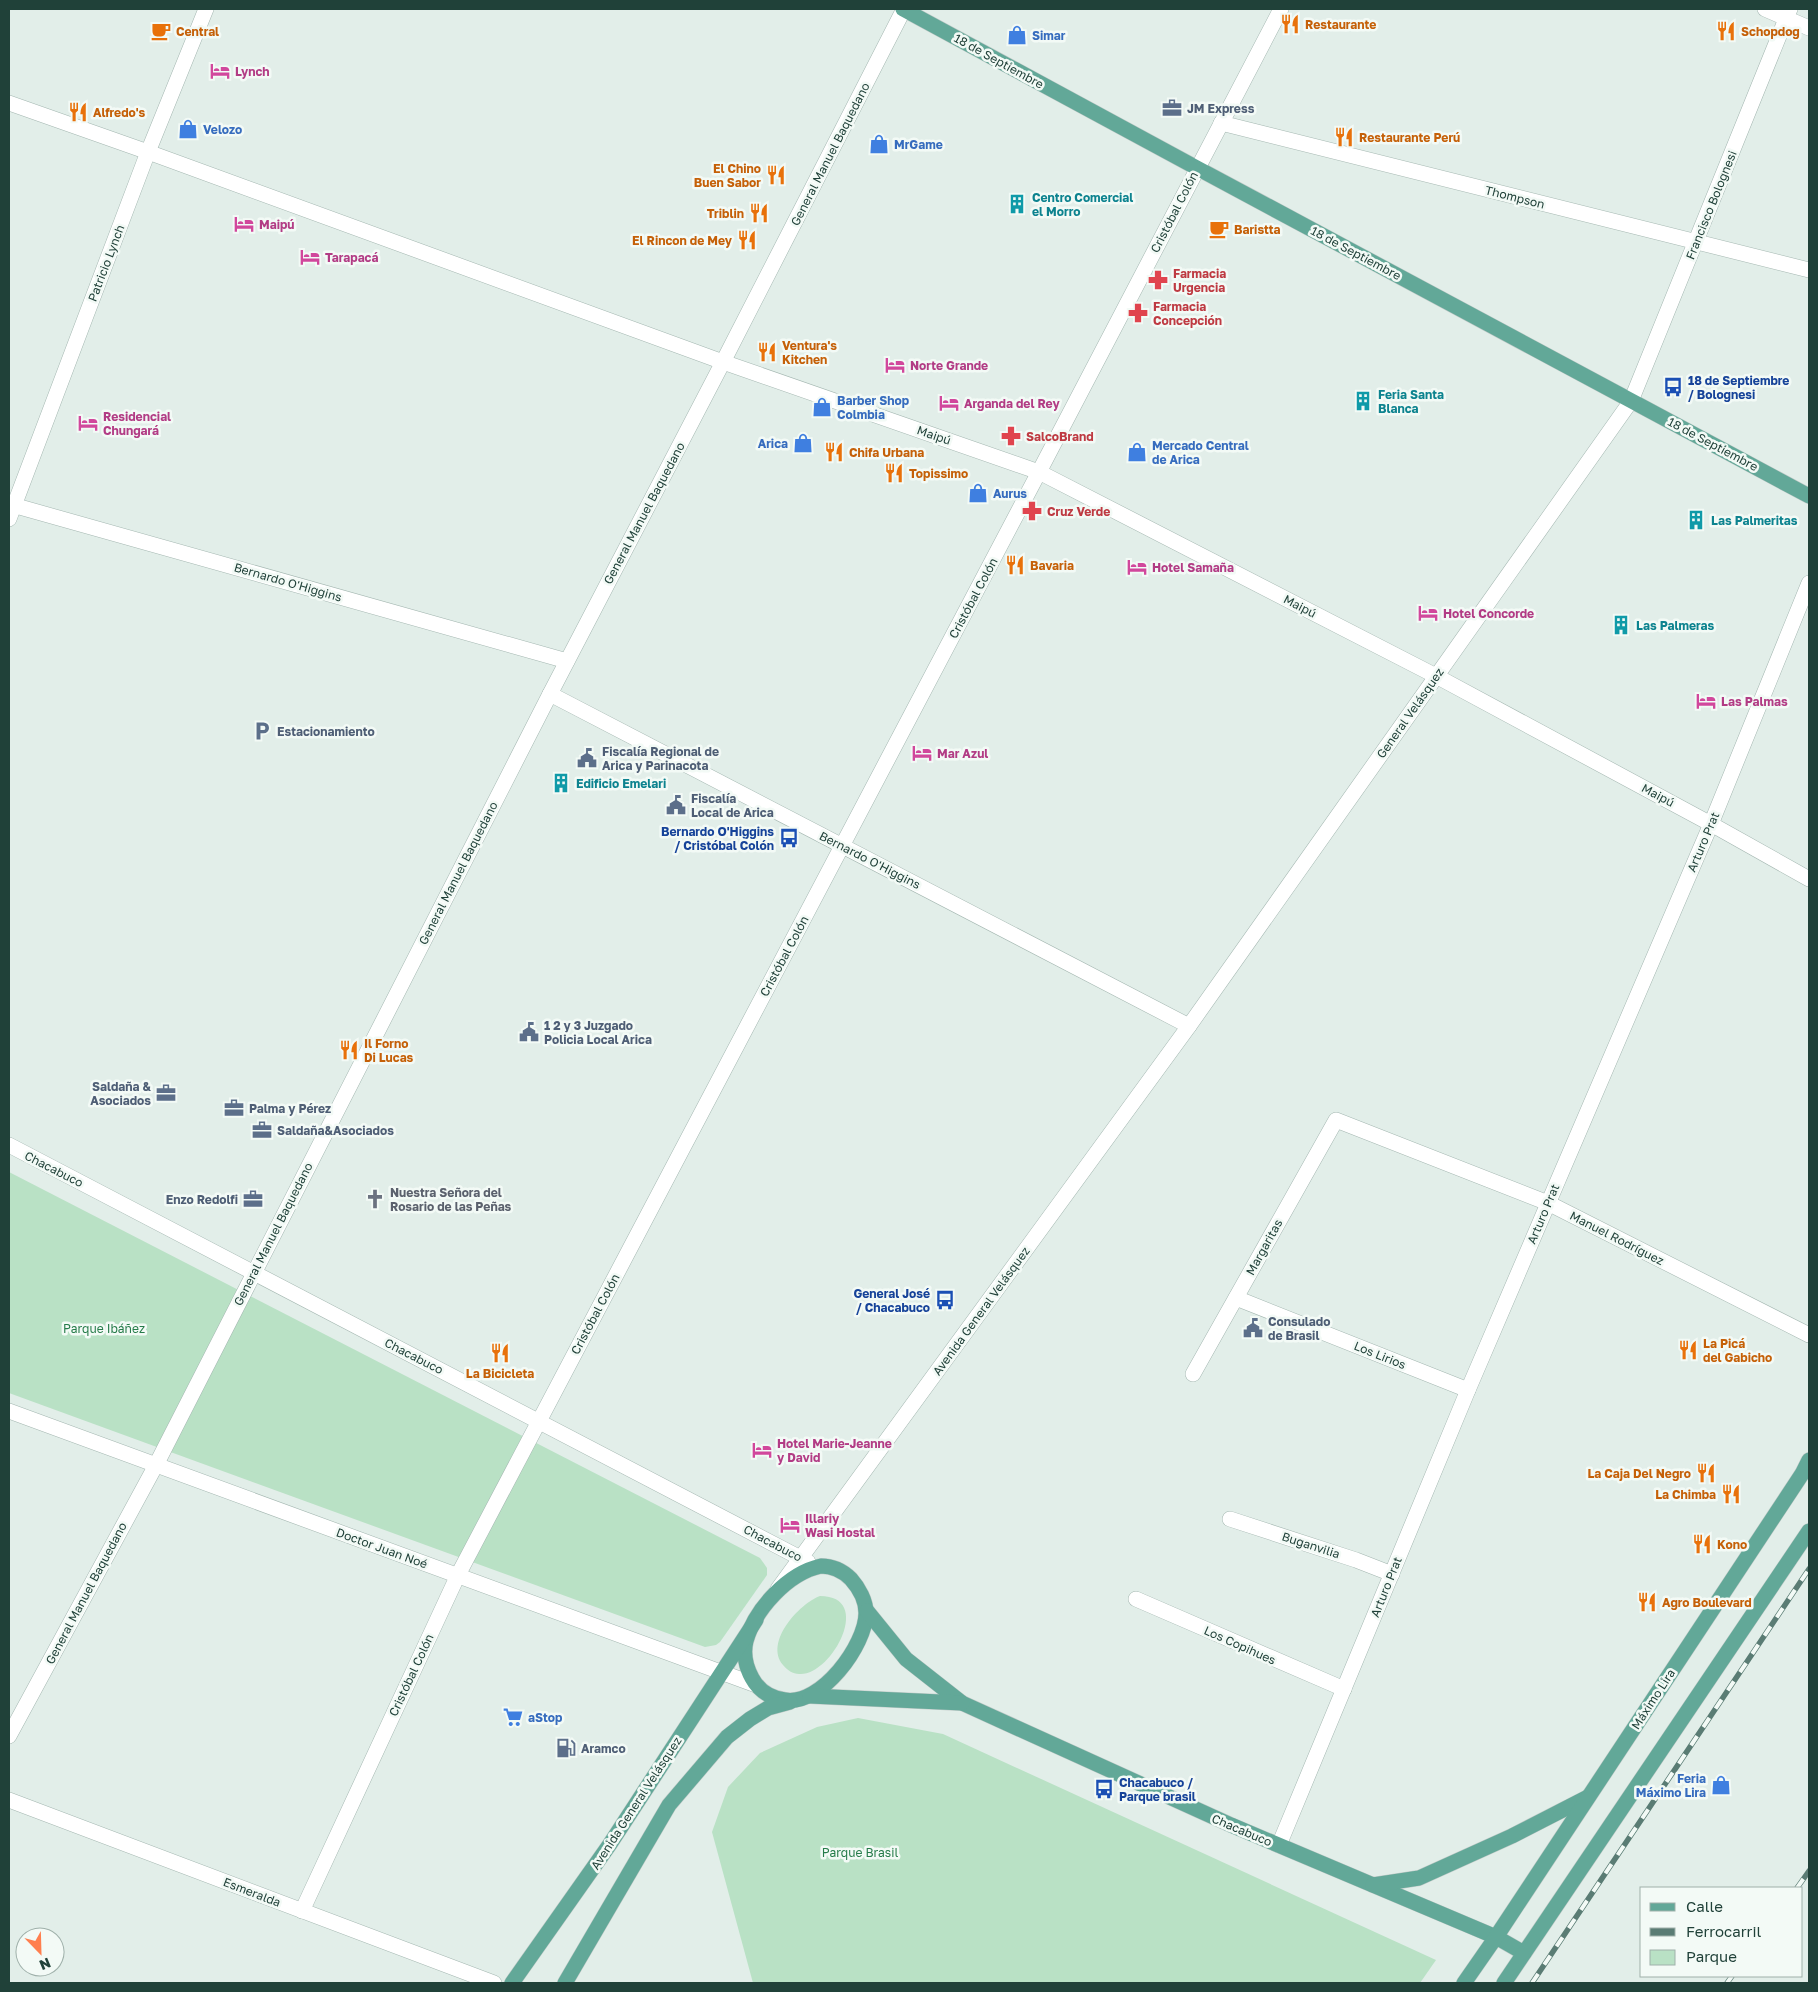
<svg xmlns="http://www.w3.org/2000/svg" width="1818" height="1992" viewBox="0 0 1818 1992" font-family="'Golos Text',sans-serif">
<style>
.green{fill:#b9e1c5}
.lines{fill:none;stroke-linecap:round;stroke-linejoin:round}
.minor-casing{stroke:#a4b7b1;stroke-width:16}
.major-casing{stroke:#c1cac8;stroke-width:16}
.minor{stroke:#fff;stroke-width:15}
.major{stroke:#62a898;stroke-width:15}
.rail-casing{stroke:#5a7c74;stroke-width:5.5}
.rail{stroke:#f3faf6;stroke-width:4;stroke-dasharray:11;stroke-linecap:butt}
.labels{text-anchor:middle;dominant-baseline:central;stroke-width:5;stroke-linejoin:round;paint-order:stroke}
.food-label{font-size:12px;font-weight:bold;fill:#c56008;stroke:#f3faf6;text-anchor:start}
.shop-label{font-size:12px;font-weight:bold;fill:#366cbe;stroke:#f3faf6;text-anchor:start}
.street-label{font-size:12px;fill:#204139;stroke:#f3faf6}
.hotel-label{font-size:12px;font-weight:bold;fill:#b23c85;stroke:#f3faf6;text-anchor:start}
.service-label{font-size:12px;font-weight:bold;fill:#4e5e75;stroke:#f3faf6;text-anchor:start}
.culture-label{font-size:12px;font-weight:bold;fill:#0d838f;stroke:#f3faf6;text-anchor:start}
.health-label{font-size:12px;font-weight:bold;fill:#be3a42;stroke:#f3faf6;text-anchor:start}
.transit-label{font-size:12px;font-weight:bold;fill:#164399;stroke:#f3faf6;text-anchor:start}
.worship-label{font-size:12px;font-weight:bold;fill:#5b616d;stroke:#f3faf6;text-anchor:start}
.park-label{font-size:12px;fill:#267c4a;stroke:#f3faf6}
</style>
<rect width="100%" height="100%" fill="#e2eee9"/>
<!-- green -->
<g class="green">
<polygon points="9,1172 760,1558 767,1568 767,1575 720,1642 716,1645 705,1647 9,1393"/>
<path d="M820,1596C875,1596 831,1677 799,1674C793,1674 787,1670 783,1665C764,1642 799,1604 820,1596Z"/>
<polygon points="858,1718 943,1734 1436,1960 1420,1983 753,1983 712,1832 728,1787 760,1753 817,1727"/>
</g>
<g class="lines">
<defs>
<g id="minor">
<polyline points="1765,9 1809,28"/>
<polyline points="9,103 148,152 723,362 1039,472 1436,676 1711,824 1809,879"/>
<polyline points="1221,123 1809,270"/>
<polyline points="9,504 567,661"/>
<polyline points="9,519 148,152 206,9"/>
<polyline points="550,694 1189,1026"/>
<polyline points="9,1145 808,1562"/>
<polyline points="1236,1298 1468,1390"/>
<polyline points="1193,1374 1336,1120 1548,1203 1809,1335"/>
<polyline points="9,1411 756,1685"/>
<polyline points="1230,1519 1356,1560 1392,1574"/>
<polyline points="778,1589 1189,1026 1631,401 1790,9"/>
<polyline points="1136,1599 1344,1689"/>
<polyline points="9,1736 156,1465 550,694 723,362 904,9"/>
<polyline points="9,1800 494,1983"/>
<polyline points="1279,1845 1468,1390 1711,824 1809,583"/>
<polyline points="302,1911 458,1575 1039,472 1281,9"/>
</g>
<g id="major">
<polyline points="903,9 1197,168 1809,496"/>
<path d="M821,1566C832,1566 843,1571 851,1579C859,1588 866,1601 866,1613C866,1645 821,1706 785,1700C771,1698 759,1691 752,1678C746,1667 743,1653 746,1641C755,1609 788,1573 821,1566Z"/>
<polyline points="867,1611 906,1659 962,1703 1231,1825 1496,1937 1524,1953"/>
<polyline points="810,1696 962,1703"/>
<polyline points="1373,1885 1419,1878 1512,1836 1588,1797"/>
<polyline points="512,1983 610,1844 756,1620"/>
<polyline points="565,1983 669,1805 727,1737 750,1719 768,1708 790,1702"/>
<polyline points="1464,1983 1496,1937 1802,1474 1809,1460"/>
<polyline points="1504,1983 1809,1531"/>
</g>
</defs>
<!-- minor casing -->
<use href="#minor" class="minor-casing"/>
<!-- major casing -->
<use href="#major" class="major-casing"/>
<!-- minor -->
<use href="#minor" class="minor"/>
<!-- major -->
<use href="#major" class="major"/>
<defs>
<g id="rail">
<polyline points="1797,1888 1809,1871"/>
<polyline points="1532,1983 1809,1569"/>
<polyline points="1727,1983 1732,1976"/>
</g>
</defs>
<!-- rail casing -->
<use href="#rail" class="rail-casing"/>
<!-- rail -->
<use href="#rail" class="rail"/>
</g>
<!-- icons -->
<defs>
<symbol id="restaurant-bare" viewBox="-9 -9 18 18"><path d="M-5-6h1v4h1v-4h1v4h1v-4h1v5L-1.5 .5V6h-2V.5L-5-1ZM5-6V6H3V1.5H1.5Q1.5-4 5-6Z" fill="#e8710a" stroke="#f3faf6" stroke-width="2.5" paint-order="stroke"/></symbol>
<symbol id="cafe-bare" viewBox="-9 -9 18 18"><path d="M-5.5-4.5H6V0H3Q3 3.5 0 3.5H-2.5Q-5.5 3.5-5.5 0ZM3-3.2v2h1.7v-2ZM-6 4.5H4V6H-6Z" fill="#e8710a" stroke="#f3faf6" stroke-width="2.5" paint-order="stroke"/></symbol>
<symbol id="shop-bare" viewBox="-9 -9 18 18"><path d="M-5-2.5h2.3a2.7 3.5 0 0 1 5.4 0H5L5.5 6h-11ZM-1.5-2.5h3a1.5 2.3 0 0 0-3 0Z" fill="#3f7fe0" stroke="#f3faf6" stroke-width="2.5" paint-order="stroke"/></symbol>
<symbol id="hotel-bare" viewBox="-9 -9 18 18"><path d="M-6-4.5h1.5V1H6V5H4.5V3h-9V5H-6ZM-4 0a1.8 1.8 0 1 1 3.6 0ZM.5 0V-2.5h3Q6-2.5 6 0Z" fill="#d1479c" stroke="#f3faf6" stroke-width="2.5" paint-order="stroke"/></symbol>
<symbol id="office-bare" viewBox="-9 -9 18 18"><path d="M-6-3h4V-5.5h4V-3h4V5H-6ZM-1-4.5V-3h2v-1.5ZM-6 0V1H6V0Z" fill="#5c6f8a" stroke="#f3faf6" stroke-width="2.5" paint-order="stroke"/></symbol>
<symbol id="building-bare" viewBox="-9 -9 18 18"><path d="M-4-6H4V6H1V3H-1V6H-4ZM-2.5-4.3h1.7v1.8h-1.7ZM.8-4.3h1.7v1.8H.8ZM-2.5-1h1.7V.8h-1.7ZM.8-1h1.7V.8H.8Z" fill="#0f9aa8" stroke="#f3faf6" stroke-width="2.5" paint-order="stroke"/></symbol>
<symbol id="pharmacy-bare" viewBox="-9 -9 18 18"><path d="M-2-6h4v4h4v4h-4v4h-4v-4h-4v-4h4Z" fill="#e0444e" stroke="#f3faf6" stroke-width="2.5" paint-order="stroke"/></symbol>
<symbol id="bus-bare" viewBox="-9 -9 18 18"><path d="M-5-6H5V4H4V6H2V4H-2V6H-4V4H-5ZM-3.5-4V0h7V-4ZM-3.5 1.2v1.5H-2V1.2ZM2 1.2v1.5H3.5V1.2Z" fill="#1a4fb4" stroke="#f3faf6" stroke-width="2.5" paint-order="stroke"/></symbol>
<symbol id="parking-bare" viewBox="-9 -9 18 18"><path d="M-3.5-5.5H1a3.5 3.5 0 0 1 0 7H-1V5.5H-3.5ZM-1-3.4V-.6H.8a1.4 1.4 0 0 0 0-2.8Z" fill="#5c6f8a" stroke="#f3faf6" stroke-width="2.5" paint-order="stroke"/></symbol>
<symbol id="civic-bare" viewBox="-9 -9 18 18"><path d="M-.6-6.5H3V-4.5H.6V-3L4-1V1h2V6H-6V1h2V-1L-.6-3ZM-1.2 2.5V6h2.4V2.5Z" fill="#5c6f8a" stroke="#f3faf6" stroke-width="2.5" paint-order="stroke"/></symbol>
<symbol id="church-bare" viewBox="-9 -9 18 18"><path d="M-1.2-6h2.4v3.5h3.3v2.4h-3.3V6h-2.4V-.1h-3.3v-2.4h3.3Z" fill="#6b7280" stroke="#f3faf6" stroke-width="2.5" paint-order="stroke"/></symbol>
<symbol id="supermarket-bare" viewBox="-9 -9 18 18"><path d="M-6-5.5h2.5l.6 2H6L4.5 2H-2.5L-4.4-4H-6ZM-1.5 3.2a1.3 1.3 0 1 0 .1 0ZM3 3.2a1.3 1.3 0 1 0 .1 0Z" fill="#3f7fe0" stroke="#f3faf6" stroke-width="2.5" paint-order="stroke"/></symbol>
<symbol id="fuel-bare" viewBox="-9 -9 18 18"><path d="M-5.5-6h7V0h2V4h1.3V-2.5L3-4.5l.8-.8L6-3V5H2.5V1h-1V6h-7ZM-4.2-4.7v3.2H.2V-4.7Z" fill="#5c6f8a" stroke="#f3faf6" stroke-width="2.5" paint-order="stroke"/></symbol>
</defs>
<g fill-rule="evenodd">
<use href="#restaurant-bare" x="1276" y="10" width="28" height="28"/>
<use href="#cafe-bare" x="147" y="17" width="28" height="28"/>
<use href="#restaurant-bare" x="1712" y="17" width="28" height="28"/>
<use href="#shop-bare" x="1003" y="21" width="28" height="28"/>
<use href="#hotel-bare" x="206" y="57" width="28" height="28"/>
<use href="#office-bare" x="1158" y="94" width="28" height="28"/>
<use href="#restaurant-bare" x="64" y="98" width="28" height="28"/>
<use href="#shop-bare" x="174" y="115" width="28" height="28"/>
<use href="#restaurant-bare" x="1330" y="123" width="28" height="28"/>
<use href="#shop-bare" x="865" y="130" width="28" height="28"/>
<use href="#restaurant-bare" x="762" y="161" width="28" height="28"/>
<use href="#building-bare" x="1003" y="190" width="28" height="28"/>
<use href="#restaurant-bare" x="745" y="199" width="28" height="28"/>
<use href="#hotel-bare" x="230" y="210" width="28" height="28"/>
<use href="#cafe-bare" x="1205" y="215" width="28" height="28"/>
<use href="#restaurant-bare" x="733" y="226" width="28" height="28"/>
<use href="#hotel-bare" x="296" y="243" width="28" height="28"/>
<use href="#pharmacy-bare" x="1144" y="266" width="28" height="28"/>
<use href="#pharmacy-bare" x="1124" y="299" width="28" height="28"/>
<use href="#restaurant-bare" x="753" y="338" width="28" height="28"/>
<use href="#hotel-bare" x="881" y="351" width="28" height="28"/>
<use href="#bus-bare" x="1659" y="373" width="28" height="28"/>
<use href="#building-bare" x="1349" y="387" width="28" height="28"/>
<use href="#hotel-bare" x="935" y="389" width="28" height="28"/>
<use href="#shop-bare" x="808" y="393" width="28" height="28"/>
<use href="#hotel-bare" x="74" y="409" width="28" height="28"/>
<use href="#pharmacy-bare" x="997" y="422" width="28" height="28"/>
<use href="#shop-bare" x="789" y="429" width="28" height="28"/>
<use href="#restaurant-bare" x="820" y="438" width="28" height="28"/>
<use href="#shop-bare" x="1123" y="438" width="28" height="28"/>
<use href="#restaurant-bare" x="880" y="459" width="28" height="28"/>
<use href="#shop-bare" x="964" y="479" width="28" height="28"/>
<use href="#pharmacy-bare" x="1018" y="497" width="28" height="28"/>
<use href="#building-bare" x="1682" y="506" width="28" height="28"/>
<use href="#restaurant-bare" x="1001" y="551" width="28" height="28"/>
<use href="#hotel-bare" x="1123" y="553" width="28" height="28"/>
<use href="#hotel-bare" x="1414" y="599" width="28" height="28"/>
<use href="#building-bare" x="1607" y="611" width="28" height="28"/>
<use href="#hotel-bare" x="1692" y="687" width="28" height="28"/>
<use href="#parking-bare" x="248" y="717" width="28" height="28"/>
<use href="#hotel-bare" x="908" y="739" width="28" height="28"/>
<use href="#civic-bare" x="573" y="744" width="28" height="28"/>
<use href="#building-bare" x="547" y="769" width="28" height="28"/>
<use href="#civic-bare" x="662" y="791" width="28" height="28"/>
<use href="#bus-bare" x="775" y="824" width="28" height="28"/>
<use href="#civic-bare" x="515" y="1018" width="28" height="28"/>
<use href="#restaurant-bare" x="335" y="1036" width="28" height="28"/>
<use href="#office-bare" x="152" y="1079" width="28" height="28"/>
<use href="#office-bare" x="220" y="1094" width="28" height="28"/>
<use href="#office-bare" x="248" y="1116" width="28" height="28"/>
<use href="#office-bare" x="239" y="1185" width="28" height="28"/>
<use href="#church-bare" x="361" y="1185" width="28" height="28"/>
<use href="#bus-bare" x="931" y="1286" width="28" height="28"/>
<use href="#civic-bare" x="1239" y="1314" width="28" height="28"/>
<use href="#restaurant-bare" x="1674" y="1336" width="28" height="28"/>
<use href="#restaurant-bare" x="486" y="1339" width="28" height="28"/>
<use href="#hotel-bare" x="748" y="1436" width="28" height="28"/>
<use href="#restaurant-bare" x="1692" y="1459" width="28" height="28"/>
<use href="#restaurant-bare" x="1717" y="1480" width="28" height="28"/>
<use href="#hotel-bare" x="776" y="1511" width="28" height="28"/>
<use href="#restaurant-bare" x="1688" y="1530" width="28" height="28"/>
<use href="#restaurant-bare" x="1633" y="1588" width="28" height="28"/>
<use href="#supermarket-bare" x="499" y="1703" width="28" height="28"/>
<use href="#fuel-bare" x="552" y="1734" width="28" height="28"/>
<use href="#shop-bare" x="1707" y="1771" width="28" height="28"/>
<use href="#bus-bare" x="1090" y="1775" width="28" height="28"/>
</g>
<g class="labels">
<!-- food labels -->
<g class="food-label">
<text x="1305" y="24">Restaurante</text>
<text x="176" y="31">Central</text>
<text x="1741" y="31">Schopdog</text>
<text x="93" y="112">Alfredo's</text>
<text x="1359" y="137">Restaurante Perú</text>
<text x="761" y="168" text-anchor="end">El Chino<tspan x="761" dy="14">Buen Sabor</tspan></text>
<text x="744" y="213" text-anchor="end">Triblin</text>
<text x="1234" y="229">Baristta</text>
<text x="732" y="240" text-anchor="end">El Rincon de Mey</text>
<text x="782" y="345">Ventura's<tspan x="782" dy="14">Kitchen</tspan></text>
<text x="849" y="452">Chifa Urbana</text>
<text x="909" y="473">Topissimo</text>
<text x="1030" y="565">Bavaria</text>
<text x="364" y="1043">Il Forno<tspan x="364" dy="14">Di Lucas</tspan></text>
<text x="1703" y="1343">La Picá<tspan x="1703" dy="14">del Gabicho</tspan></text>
<text x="500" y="1373" text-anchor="middle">La Bicicleta</text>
<text x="1691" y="1473" text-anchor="end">La Caja Del Negro</text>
<text x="1716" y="1494" text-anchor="end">La Chimba</text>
<text x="1717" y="1544">Kono</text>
<text x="1662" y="1602">Agro Boulevard</text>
</g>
<!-- shop labels -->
<g class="shop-label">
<text x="1032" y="35">Simar</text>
<text x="203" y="129">Velozo</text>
<text x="894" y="144">MrGame</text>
<text x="837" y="400">Barber Shop<tspan x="837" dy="14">Colmbia</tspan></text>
<text x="788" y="443" text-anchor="end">Arica</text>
<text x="1152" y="445">Mercado Central<tspan x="1152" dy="14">de Arica</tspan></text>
<text x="993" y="493">Aurus</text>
<text x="528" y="1717">aStop</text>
<text x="1706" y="1778" text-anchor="end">Feria<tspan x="1706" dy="14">Máximo Lira</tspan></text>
</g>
<!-- street labels -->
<g class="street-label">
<text transform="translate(999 61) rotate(29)">18 de Septiembre</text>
<text transform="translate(830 154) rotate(-63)">General Manuel Baquedano</text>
<text transform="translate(1515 197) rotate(14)">Thompson</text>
<text transform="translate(1711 205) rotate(-68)">Francisco Bolognesi</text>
<text transform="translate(1174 212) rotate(-63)">Cristóbal Colón</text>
<text transform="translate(1356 253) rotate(28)">18 de Septiembre</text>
<text transform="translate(106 263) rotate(-69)">Patricio Lynch</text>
<text transform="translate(934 435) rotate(19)">Maipú</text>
<text transform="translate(1713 444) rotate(28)">18 de Septiembre</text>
<text transform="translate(644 513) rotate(-62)">General Manuel Baquedano</text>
<text transform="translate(288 582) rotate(16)">Bernardo O'Higgins</text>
<text transform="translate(973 598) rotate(-62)">Cristóbal Colón</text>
<text transform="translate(1300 606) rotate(27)">Maipú</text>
<text transform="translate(1410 713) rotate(-55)">General Velásquez</text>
<text transform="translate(1658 795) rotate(28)">Maipú</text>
<text transform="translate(1703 842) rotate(-67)">Arturo Prat</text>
<text transform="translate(870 860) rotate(27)">Bernardo O'Higgins</text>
<text transform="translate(458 873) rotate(-63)">General Manuel Baquedano</text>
<text transform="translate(784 956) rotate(-62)">Cristóbal Colón</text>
<text transform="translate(54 1169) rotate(27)">Chacabuco</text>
<text transform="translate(1543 1214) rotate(-67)">Arturo Prat</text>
<text transform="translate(273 1234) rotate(-63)">General Manuel Baquedano</text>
<text transform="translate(1617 1238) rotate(27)">Manuel Rodríguez</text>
<text transform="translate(1264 1247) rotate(-61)">Margaritas</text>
<text transform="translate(981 1311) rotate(-54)">Avenida General Velásquez</text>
<text transform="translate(595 1314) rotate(-62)">Cristóbal Colón</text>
<text transform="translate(1380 1355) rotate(22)">Los Lirios</text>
<text transform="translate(414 1356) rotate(27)">Chacabuco</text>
<text transform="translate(773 1543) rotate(28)">Chacabuco</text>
<text transform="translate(1311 1545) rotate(18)">Buganvilia</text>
<text transform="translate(382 1548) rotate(20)">Doctor Juan Noé</text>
<text transform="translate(1386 1587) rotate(-68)">Arturo Prat</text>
<text transform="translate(86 1593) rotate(-62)">General Manuel Baquedano</text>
<text transform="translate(1240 1645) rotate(24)">Los Copihues</text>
<text transform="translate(411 1675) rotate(-65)">Cristóbal Colón</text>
<text transform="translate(1653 1699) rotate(-57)">Máximo Lira</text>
<text transform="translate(636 1803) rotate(-57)">Avenida General Velásquez</text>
<text transform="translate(1242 1830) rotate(23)">Chacabuco</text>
<text transform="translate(252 1892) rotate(21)">Esmeralda</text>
</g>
<!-- hotel labels -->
<g class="hotel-label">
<text x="235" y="71">Lynch</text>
<text x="259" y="224">Maipú</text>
<text x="325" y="257">Tarapacá</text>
<text x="910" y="365">Norte Grande</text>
<text x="964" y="403">Arganda del Rey</text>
<text x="103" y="416">Residencial<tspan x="103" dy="14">Chungará</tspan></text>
<text x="1152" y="567">Hotel Samaña</text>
<text x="1443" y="613">Hotel Concorde</text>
<text x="1721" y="701">Las Palmas</text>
<text x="937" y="753">Mar Azul</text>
<text x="777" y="1443">Hotel Marie-Jeanne<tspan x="777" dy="14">y David</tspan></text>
<text x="805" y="1518">Illariy<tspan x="805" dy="14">Wasi Hostal</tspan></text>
</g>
<!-- service labels -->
<g class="service-label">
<text x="1187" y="108">JM Express</text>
<text x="277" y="731">Estacionamiento</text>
<text x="602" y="751">Fiscalía Regional de<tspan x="602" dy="14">Arica y Parinacota</tspan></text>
<text x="691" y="798">Fiscalía<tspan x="691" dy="14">Local de Arica</tspan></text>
<text x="544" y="1025">1 2 y 3 Juzgado<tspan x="544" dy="14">Policia Local Arica</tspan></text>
<text x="151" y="1086" text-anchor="end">Saldaña &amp;<tspan x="151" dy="14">Asociados</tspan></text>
<text x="249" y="1108">Palma y Pérez</text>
<text x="277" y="1130">Saldaña&amp;Asociados</text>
<text x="238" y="1199" text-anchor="end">Enzo Redolfi</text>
<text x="1268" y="1321">Consulado<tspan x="1268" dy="14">de Brasil</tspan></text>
<text x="581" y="1748">Aramco</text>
</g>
<!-- culture labels -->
<g class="culture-label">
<text x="1032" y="197">Centro Comercial<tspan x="1032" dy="14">el Morro</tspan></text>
<text x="1378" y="394">Feria Santa<tspan x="1378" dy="14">Blanca</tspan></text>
<text x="1711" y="520">Las Palmeritas</text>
<text x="1636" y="625">Las Palmeras</text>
<text x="576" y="783">Edificio Emelari</text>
</g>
<!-- health labels -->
<g class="health-label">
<text x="1173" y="273">Farmacia<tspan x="1173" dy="14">Urgencia</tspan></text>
<text x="1153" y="306">Farmacia<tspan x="1153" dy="14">Concepción</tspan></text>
<text x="1026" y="436">SalcoBrand</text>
<text x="1047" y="511">Cruz Verde</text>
</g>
<!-- transit labels -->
<g class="transit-label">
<text x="1688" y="380">18 de Septiembre<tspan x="1688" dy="14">/ Bolognesi</tspan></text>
<text x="774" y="831" text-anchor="end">Bernardo O'Higgins<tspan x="774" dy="14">/ Cristóbal Colón</tspan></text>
<text x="930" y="1293" text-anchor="end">General José<tspan x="930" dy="14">/ Chacabuco</tspan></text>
<text x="1119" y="1782">Chacabuco /<tspan x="1119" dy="14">Parque brasil</tspan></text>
</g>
<!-- worship labels -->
<g class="worship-label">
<text x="390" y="1192">Nuestra Señora del<tspan x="390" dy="14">Rosario de las Peñas</tspan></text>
</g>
<!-- park labels -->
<g class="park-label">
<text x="104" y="1328">Parque Ibáñez</text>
<text x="860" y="1852">Parque Brasil</text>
</g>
</g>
<!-- border -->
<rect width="1818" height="1992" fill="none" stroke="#204139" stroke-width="20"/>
<!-- legend -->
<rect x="1640" y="1887" width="162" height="90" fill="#f3faf6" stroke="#9fb0aa"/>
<rect x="1650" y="1903" width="25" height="8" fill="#62a898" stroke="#9fb0aa"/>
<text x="1686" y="1912" font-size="15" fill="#204139">Calle</text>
<rect x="1650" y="1928" width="25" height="8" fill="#5a7c74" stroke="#9fb0aa"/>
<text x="1686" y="1937" font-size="15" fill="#204139">Ferrocarril</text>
<rect x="1650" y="1950" width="25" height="15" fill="#b9e1c5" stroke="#9fb0aa"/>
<text x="1686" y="1962" font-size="15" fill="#204139">Parque</text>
<!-- north arrow -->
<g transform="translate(40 1952) rotate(157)"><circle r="24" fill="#f3faf6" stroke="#9fb0aa"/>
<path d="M0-4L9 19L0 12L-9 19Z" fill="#ff7f4f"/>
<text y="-8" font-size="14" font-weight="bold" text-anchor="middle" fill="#204139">N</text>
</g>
</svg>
